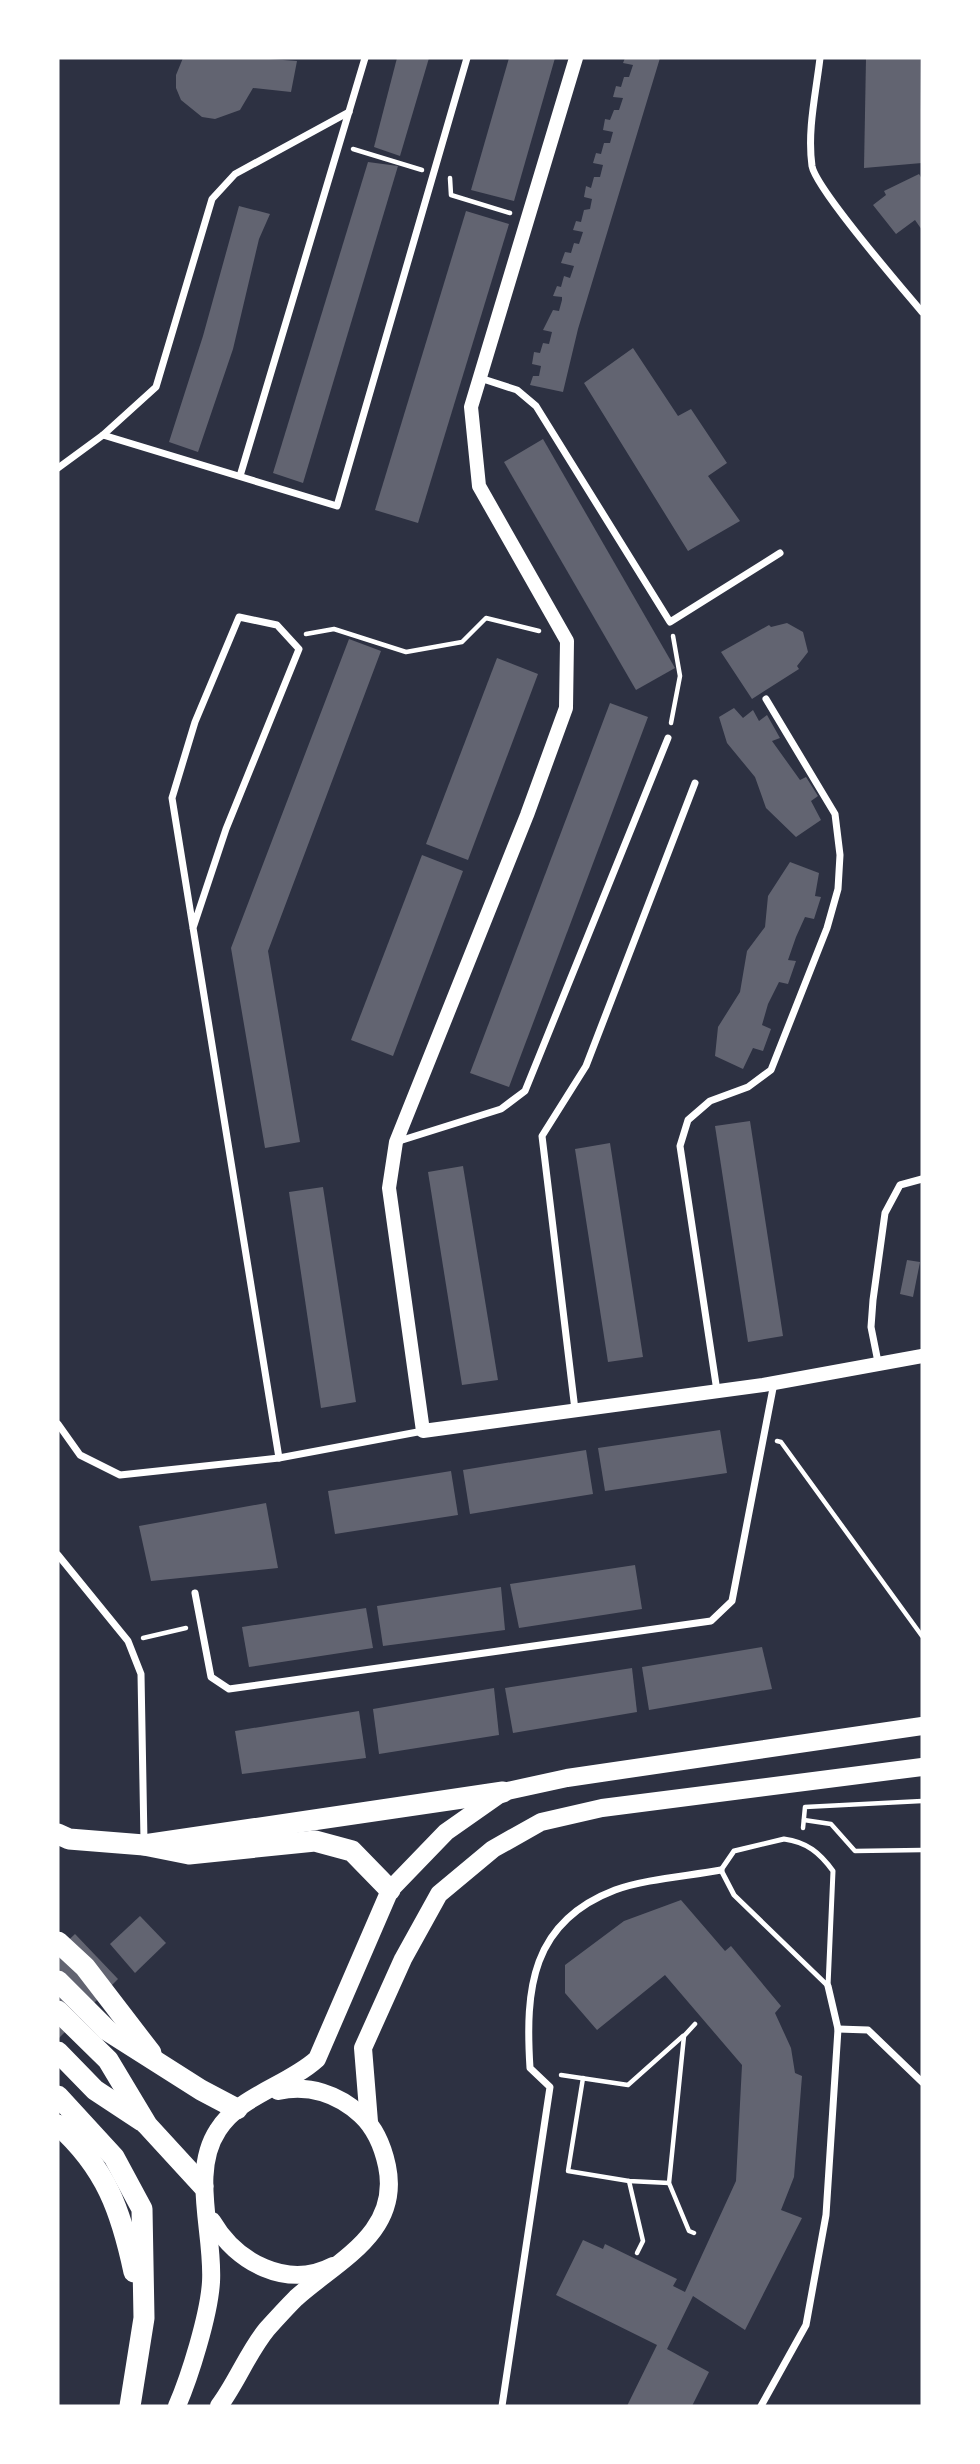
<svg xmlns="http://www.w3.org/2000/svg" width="980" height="2464" viewBox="0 0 980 2464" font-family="'Varela Round',sans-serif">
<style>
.building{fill:#626471}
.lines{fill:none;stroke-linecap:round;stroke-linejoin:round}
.path{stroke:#fff;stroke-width:4.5}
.service{stroke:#fff;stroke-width:5}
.minor{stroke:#fff;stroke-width:7}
.secondary{stroke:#fff;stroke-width:14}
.primary{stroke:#fff;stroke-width:18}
.motorway{stroke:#fff;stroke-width:21}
</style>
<rect width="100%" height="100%" fill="#2d3142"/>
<!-- building -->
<g class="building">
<polygon points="183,58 256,58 297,61 291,92 253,88 240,110 215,119 202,117 181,100 176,88 176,75"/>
<polygon points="397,58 429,58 400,156 374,147"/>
<polygon points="509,58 555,58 514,201 471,190"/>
<polygon points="625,58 660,58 578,329 563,392 530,385 533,376 539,376 541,366 532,364 534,352 540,353 543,343 549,344 552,332 543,330 553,310 559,311 562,300 562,297 553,296 557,286 561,287 564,276 570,278 574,266 561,263 565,252 571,253 574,243 579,244 583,232 573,230 576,221 581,222 584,210 590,209 592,199 584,197 586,186 591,188 594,177 600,177 603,165 593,163 596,153 601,154 604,143 610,143 613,132 603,130 605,119 610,120 614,110 619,110 623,98 613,97 616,86 621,87 624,77 629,77 633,65 623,63"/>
<polygon points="866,58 920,58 922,163 864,168"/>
<polygon points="368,162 398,166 303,483 273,473"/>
<polygon points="919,174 922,179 922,230 915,220 896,234 873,205 886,195 884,191"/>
<polygon points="239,206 270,214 259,239 233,349 198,452 169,442 203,336"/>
<polygon points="466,211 509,224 418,523 375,510"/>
<polygon points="633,348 678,416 691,409 727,463 708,476 740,521 688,551 584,383"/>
<polygon points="543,439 675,668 636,690 504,462"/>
<polygon points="787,623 803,632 808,652 797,666 799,669 752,699 721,652 769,625 771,627"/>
<polygon points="349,639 381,651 268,951 300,1142 265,1148 231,948"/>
<polygon points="497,658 538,674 468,860 426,844"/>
<polygon points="610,703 648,717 509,1087 470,1073"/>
<polygon points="734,708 743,718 753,710 759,721 767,715 780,738 772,741 800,780 806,777 818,796 811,801 821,820 796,837 766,808 755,777 727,743 719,717"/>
<polygon points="422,855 463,871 393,1056 351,1040"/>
<polygon points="790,862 819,873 815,896 821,897 814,919 805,917 796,937 788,960 796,961 788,984 779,982 768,1004 762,1025 771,1029 763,1051 753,1048 743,1069 715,1056 718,1027 740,992 747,951 765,927 768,896"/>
<polygon points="750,1121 783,1336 748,1342 715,1126"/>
<polygon points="610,1143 643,1357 608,1362 575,1149"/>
<polygon points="463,1166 498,1380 462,1385 428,1172"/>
<polygon points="323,1187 356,1402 321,1408 289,1192"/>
<polygon points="907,1260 920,1262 913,1297 900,1294"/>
<polygon points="720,1430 727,1473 605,1491 598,1448"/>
<polygon points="586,1450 593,1494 470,1514 463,1470"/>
<polygon points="451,1471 458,1515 335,1534 328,1491"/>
<polygon points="266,1503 278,1568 151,1581 139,1526"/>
<polygon points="635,1565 642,1609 519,1628 510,1584"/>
<polygon points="501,1587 505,1630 383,1646 377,1606"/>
<polygon points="366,1608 373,1648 249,1667 242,1627"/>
<polygon points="762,1647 772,1689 649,1710 642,1667"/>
<polygon points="632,1668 637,1712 513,1733 505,1688"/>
<polygon points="494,1688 499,1735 379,1754 373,1709"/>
<polygon points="359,1711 366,1758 242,1774 235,1731"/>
<polygon points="681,1900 725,1951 731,1946 781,2006 775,2013 791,2048 795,2073 802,2076 794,2177 781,2210 802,2218 745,2330 693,2296 667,2349 709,2372 692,2406 627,2406 657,2345 556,2295 583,2240 603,2249 605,2244 677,2279 673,2286 685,2292 736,2181 742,2065 665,1975 597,2030 565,1993 565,1965 624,1921"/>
<polygon points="140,1916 166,1943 135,1973 110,1944"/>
<polygon points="75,1934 118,1979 58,2039 58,1950"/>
</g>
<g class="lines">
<!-- path -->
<g class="path">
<polyline points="353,149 422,170"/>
<polyline points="450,178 451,195 510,213"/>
<polyline points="306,634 334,629 406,652 462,642 486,618 539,631"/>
<polyline points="671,723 680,676 673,636"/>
<polyline points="777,1441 781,1442 922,1636"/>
<polyline points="143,1638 186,1628"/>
<polyline points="804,1820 831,1824 855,1851 922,1850"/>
<polyline points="803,1828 805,1807 922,1801"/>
<polyline points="561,2075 628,2085 683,2036"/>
<polyline points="583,2078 568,2171 629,2181 669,2183"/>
<polyline points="629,2181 643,2241 637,2253"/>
<polyline points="694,2233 689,2231 669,2183 684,2036 695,2024"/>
</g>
<!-- service -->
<path class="service" d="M784,1839C807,1842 820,1853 833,1871L828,1986L734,1895L721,1870L734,1851Z"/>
<!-- minor -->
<g class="minor">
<path d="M820,58C816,93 807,130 812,166C816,189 902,288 922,312"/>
<polyline points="480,378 517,390 536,406 670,622 780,553"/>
<polyline points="103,435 337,506 467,58"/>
<polyline points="58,468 103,435 156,387 212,199 235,174 349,112"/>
<polyline points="240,476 365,58"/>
<polyline points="193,928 226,829 299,649 277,625 239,617 195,722 172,798 279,1458"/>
<polyline points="396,1142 501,1109 525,1091 668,738"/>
<polyline points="878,1362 871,1327 873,1300 885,1213 900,1185 922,1179"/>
<polyline points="717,1391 680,1146 688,1120 710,1101 748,1087 771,1070 827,928 838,889 840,855 835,814 766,699"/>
<polyline points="575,1410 542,1136 586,1066 695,783"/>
<polyline points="58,1424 80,1455 120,1475 279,1458 423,1431"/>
<polyline points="58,1555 128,1641 141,1674 144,1841"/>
<polyline points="195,1593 211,1677 229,1689 711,1621 732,1601 774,1383"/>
<polyline points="838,2029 868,2030 922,2082"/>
<path d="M502,2406L550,2087L530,2068C525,1989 531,1922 615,1890C645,1879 689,1876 721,1870"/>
<polyline points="761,2406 806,2325 826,2215 838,2029 828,1986"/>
</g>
<!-- secondary -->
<polyline class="secondary" points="576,58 471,407 479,486 567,641 566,708 527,815 396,1142 389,1188 423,1431 763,1385 922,1356"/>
<!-- primary -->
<g class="primary">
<polyline points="369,2122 363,2048 403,1959 439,1894 493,1849 541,1822 602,1808 922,1767"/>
<path d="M212,2221C236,2262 287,2290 333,2266"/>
<path d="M177,2406C190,2376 209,2315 211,2282C214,2233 190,2172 218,2130C240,2095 287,2086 317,2059L390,1890L446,1832L503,1792L567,1778L922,1726"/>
<path d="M219,2406C237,2382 248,2352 267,2329C276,2319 286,2308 296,2298C337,2261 401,2233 387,2166C383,2147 376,2129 361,2115C338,2094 309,2084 278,2091"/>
</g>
<!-- motorway -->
<g class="motorway">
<polyline points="58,1834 69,1839 144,1845 189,1854 315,1841 352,1851 390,1890"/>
<polyline points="144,1845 503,1792"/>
<polyline points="58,1942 85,1967 151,2053"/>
<polyline points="58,1981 108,2031 201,2090 237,2109"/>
<polyline points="58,2011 108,2060 147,2125 203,2186"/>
<polyline points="58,2052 95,2090 142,2121"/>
<polyline points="58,2096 114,2157 142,2209 144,2318 130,2406"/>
<path d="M58,2125C106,2168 121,2211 134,2272"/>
</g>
</g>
<!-- border -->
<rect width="980" height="2464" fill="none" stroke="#ffffff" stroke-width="119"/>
</svg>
